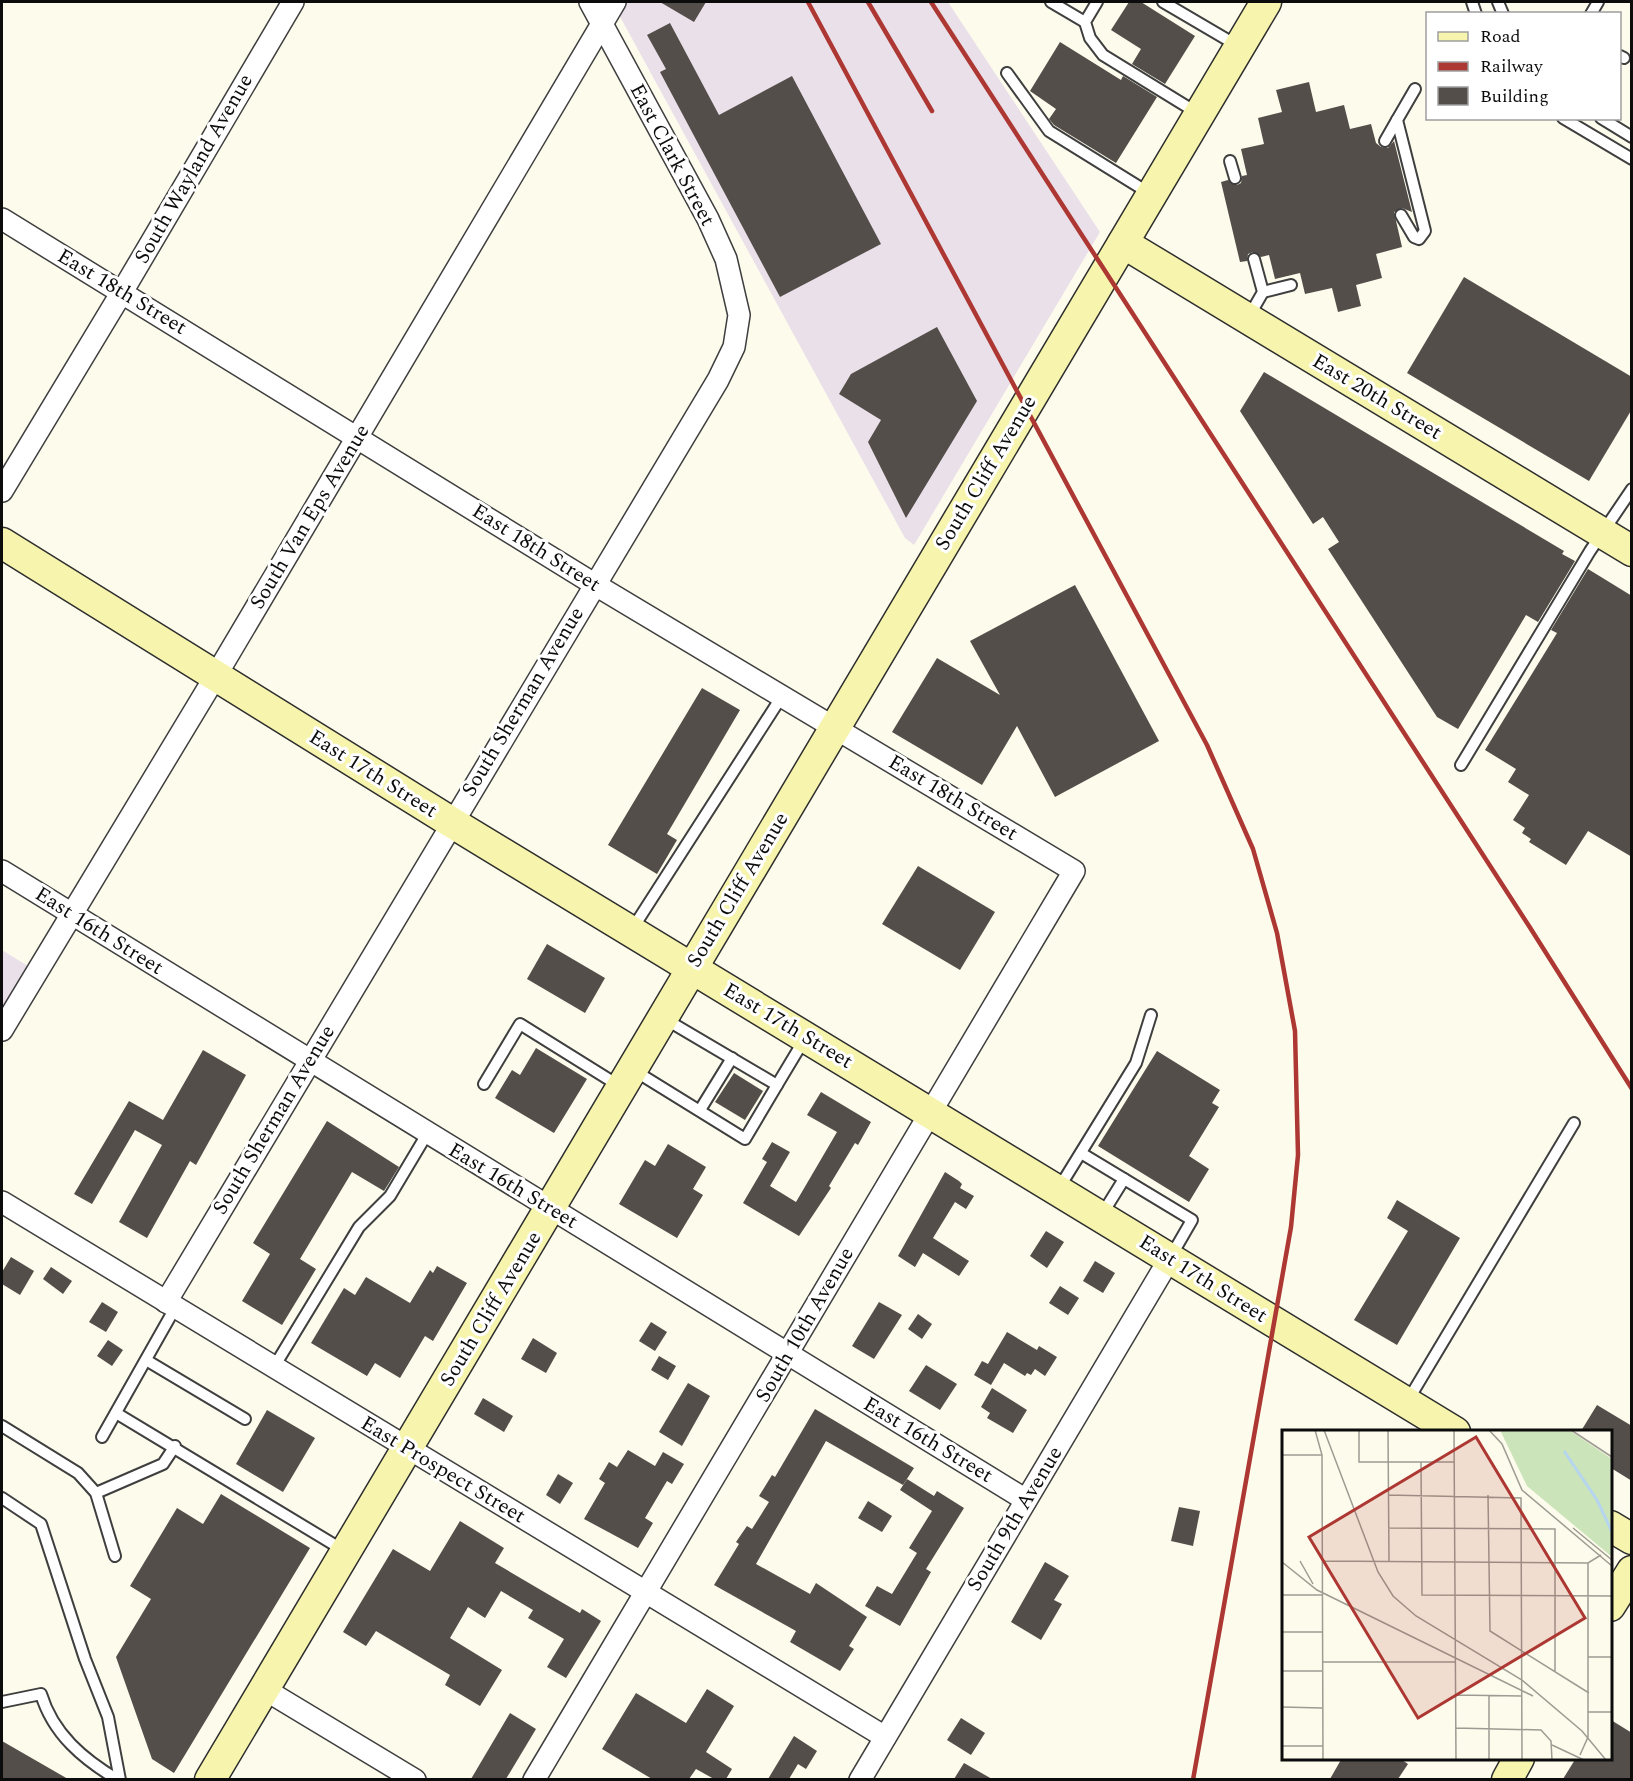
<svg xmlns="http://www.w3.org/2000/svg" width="1633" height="1781" viewBox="0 0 1633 1781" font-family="Spectral,serif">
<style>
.industrial{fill:#eae0ea}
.building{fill:#534e49}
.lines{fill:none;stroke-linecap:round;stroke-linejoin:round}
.lane-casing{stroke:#3f3f3f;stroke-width:14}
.street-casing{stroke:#3f3f3f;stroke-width:24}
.secondary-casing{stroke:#2e2e2e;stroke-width:33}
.lane{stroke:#fff;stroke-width:10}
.street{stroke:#fff;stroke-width:21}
.secondary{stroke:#f7f5ad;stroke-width:30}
.rail{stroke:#ad3732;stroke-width:4.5}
.labels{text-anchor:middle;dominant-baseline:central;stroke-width:6;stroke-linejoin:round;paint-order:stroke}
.street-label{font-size:21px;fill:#0c0c0c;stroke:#fff}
.inset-river{fill:none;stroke:#b6d5ef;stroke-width:3}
.inset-road{fill:none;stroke:#9d9b92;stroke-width:1.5}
.view{fill:#ad3732;fill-opacity:0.15;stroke:#ad3732;stroke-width:3}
.inset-edge{fill:none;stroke:#0c0c0c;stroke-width:3}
</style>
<rect width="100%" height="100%" fill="#fdfbec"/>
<!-- industrial -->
<g class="industrial">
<polygon points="612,2 948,2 1100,232 914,545 905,538"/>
<polygon points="2,950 31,968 2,1018"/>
</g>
<!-- building -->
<g class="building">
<polygon points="660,2 706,2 694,22"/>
<polygon points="1129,2 1141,2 1195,36 1165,84 1132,64 1141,49 1111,30"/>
<polygon points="670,23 719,115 792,76 881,244 780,297 660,72 666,69 647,35"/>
<polygon points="1060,42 1121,80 1123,76 1157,97 1116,163 1054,125 1049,119 1056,109 1030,91"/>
<polygon points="1309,82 1316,112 1344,105 1350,129 1371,124 1376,143 1381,147 1388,148 1394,141 1412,212 1402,208 1394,212 1402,247 1376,254 1382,278 1356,285 1361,306 1338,312 1332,288 1305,294 1300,273 1275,279 1269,255 1261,257 1253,252 1248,254 1247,261 1240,262 1221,182 1228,180 1237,185 1241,183 1242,176 1247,175 1241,149 1264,144 1258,118 1282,112 1276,90"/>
<polygon points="1464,277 1632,377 1632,409 1589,481 1407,373"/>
<polygon points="937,327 977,401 906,518 868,442 881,420 839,394 851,374"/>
<polygon points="1264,372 1564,551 1562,554 1575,561 1538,622 1526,615 1458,729 1437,717 1328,549 1339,542 1323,517 1313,524 1240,411"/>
<polygon points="1588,569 1632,596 1632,857 1588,831 1566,865 1529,842 1531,839 1522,833 1525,828 1513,820 1529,795 1508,782 1516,769 1485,750 1557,633 1551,630"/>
<polygon points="1075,585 1159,741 1055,797 1017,726 982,785 892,732 937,658 1000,695 970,641"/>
<polygon points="702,688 740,710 667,834 677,840 657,874 608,845"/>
<polygon points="918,866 995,912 960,970 882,924"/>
<polygon points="547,944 605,978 585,1013 527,979"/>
<polygon points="536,1048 587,1079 554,1133 495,1098 512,1070 520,1075"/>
<polygon points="203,1050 246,1075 196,1165 190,1161 147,1238 119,1222 162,1145 135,1130 92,1204 74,1194 129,1101 163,1120"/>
<polygon points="1157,1051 1220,1090 1212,1103 1219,1107 1189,1156 1209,1169 1189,1202 1098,1146"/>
<polygon points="734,1073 763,1091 745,1120 715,1102"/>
<polygon points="821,1092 871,1122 858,1145 855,1143 829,1186 831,1188 799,1236 743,1203 767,1162 762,1159 772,1142 790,1152 770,1186 796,1202 837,1132 807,1115"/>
<polygon points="327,1121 399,1167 384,1191 352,1172 300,1259 316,1269 282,1325 242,1301 270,1254 253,1243"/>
<polygon points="668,1144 706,1167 693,1189 703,1195 677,1238 619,1204 645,1160 655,1166"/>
<polygon points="945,1172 959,1181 962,1184 960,1188 974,1196 966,1209 955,1202 933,1238 969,1261 959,1276 923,1253 915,1267 898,1256"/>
<polygon points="1397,1200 1460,1238 1397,1345 1354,1320 1408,1231 1387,1218"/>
<polygon points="1046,1231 1064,1242 1047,1268 1030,1256"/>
<polygon points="11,1257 34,1271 20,1295 2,1284 2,1272"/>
<polygon points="1095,1261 1115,1273 1103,1293 1083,1281"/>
<polygon points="437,1266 467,1283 433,1341 425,1336 400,1378 375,1363 367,1376 311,1343 344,1288 355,1295 366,1277 410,1303 430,1270 433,1273"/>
<polygon points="51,1267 72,1281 63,1294 43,1279"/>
<polygon points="1060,1286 1079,1298 1068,1315 1049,1303"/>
<polygon points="102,1302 118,1312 106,1332 89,1322"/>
<polygon points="879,1302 902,1315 874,1359 852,1346"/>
<polygon points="918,1314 932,1324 922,1339 908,1329"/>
<polygon points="651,1322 667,1332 655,1351 639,1341"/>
<polygon points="1007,1332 1037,1350 1039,1346 1057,1357 1045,1376 1035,1369 1031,1375 1027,1373 1025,1376 1004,1363 991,1385 974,1375 982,1361 988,1364"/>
<polygon points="533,1338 557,1353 546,1373 521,1359"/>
<polygon points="108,1340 123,1350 112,1366 97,1356"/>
<polygon points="659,1356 676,1366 668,1380 651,1370"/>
<polygon points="926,1365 957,1384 940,1410 909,1391"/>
<polygon points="688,1383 710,1396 682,1446 659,1432"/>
<polygon points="992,1388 1027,1410 1013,1433 987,1418 990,1413 981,1407"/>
<polygon points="483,1398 513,1416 504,1432 474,1414"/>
<polygon points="1597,1405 1632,1426 1632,1481 1611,1468 1611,1431 1581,1431"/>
<polygon points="815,1409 914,1468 903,1485 826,1441 756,1564 810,1594 816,1583 867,1617 849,1646 854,1649 840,1671 790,1642 796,1631 714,1585 739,1544 736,1542 747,1526 752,1529 769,1502 759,1496 772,1475 775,1477"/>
<polygon points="267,1410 315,1438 283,1492 236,1464"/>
<polygon points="628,1450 655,1466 663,1452 684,1464 672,1484 667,1481 645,1518 653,1523 638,1548 584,1519 605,1483 599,1479 609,1462 617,1467"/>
<polygon points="558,1474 573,1483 560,1504 546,1495"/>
<polygon points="907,1479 934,1496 937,1491 964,1508 926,1569 931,1572 900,1626 865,1606 877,1586 892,1594 917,1553 909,1548 932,1511 900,1490"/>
<polygon points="221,1494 310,1548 174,1773 152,1759 116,1657 151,1599 130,1586 177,1508 203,1524"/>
<polygon points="868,1501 892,1516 882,1532 858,1518"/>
<polygon points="1179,1507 1200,1511 1193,1546 1171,1541"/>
<polygon points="460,1521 504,1548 495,1563 580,1613 582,1609 601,1621 566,1678 547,1667 564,1639 528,1618 533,1610 501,1591 485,1618 468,1607 450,1638 502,1670 480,1706 445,1685 450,1675 376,1631 366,1646 343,1632 393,1549 430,1571"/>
<polygon points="1045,1562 1069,1576 1054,1600 1062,1604 1041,1640 1011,1622"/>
<polygon points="707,1689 734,1706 706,1752 732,1769 726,1779 714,1779 696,1769 689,1779 652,1779 602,1749 636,1693 686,1723"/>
<polygon points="510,1713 536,1729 506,1779 471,1779"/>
<polygon points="961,1718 985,1733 971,1755 947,1740"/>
<polygon points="1611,1720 1632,1733 1632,1779 1563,1779 1576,1758 1611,1758"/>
<polygon points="794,1736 817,1751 806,1769 798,1764 789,1779 768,1779"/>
<polygon points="2,1741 68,1779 2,1779"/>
<polygon points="1342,1758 1399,1758 1408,1764 1398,1779 1330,1779"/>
<polygon points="964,1763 992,1779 954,1779"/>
</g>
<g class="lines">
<defs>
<g id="lane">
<polyline points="1051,2 1085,22"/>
<polyline points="1097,2 1085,22 1090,38 1103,55 1199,114"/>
<polyline points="1163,2 1238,46"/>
<polyline points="1472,2 1476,14"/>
<polyline points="1498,2 1503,14"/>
<polyline points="1591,14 1598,2"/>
<polyline points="1620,56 1624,58"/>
<polyline points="1007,73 1049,131 1149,193"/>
<polyline points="1563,118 1632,159"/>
<polyline points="1601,118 1632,137"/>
<polyline points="1385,141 1397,120"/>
<polyline points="1230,161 1235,178"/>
<polyline points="1401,215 1414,237 1419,239 1425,231 1397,120 1415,89"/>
<polyline points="1263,292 1291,285"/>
<polyline points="1248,318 1263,292 1254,259"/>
<polyline points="1461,765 1590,551 1632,489"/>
<polyline points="631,931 782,696"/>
<polyline points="665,1019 777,1085 804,1040"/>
<polyline points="635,1071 745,1139 777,1085"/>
<polyline points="484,1084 520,1024 621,1087"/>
<polyline points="700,1110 732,1058"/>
<polyline points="1081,1153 1192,1220 1170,1258"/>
<polyline points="1059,1188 1136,1063 1151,1015"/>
<polyline points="1101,1216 1124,1179"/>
<polyline points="146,1360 245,1419"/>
<polyline points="274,1367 359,1227 390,1196 427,1134"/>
<polyline points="1407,1402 1574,1123"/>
<polyline points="116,1413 343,1550"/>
<polyline points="2,1426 78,1473 96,1493 115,1556"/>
<polyline points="102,1437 175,1308"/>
<polyline points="96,1493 163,1464 175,1446"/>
<polyline points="2,1498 41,1524 85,1659 108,1717 120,1780"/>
<path d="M2,1702L41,1694C53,1734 83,1759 118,1780"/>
</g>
<g id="street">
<polyline points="2,219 594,584 1074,871 534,1780"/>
<polyline points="2,491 122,292 293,2"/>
<polyline points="2,871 1026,1500"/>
<polyline points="2,1030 215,677 615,2"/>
<polyline points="2,1202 885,1737"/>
<polyline points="166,1302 718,380 734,347 739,315 726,259 708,219 590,2"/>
<polyline points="264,1689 415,1780"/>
<polyline points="860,1780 1170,1258"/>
</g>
<g id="secondary">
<polyline points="1123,243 1632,551"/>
<polyline points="2,543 451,822 1455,1432"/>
<polyline points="1610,1526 1632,1539"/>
<polyline points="1610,1606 1632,1571"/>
<polyline points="210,1780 1266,2"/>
<polyline points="1507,1780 1519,1758"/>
</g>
</defs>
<!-- lane casing -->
<use href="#lane" class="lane-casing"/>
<!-- street casing -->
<use href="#street" class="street-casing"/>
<!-- secondary casing -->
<use href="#secondary" class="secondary-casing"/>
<!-- lane -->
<use href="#lane" class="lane"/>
<!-- street -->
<use href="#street" class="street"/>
<!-- secondary -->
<use href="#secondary" class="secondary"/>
<!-- rail -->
<g class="rail">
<polyline points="808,2 1207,745 1253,849 1277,933 1295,1031 1298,1155 1291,1227 1193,1780"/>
<polyline points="868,2 932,111"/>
<polyline points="931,2 1529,926 1632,1089"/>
</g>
</g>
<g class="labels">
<!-- street labels -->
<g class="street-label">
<text transform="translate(672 155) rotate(62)">East Clark Street</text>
<text transform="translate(194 169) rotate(-60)">South Wayland Avenue</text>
<text transform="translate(122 292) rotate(31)">East 18th Street</text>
<text transform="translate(1377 397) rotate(31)">East 20th Street</text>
<text transform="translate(986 473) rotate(-59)">South Cliff Avenue</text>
<text transform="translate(310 517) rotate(-59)">South Van Eps Avenue</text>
<text transform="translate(536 548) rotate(32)">East 18th Street</text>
<text transform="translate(523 702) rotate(-59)">South Sherman Avenue</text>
<text transform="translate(373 774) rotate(32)">East 17th Street</text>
<text transform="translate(953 798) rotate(31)">East 18th Street</text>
<text transform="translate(738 890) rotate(-59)">South Cliff Avenue</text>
<text transform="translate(99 931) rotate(32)">East 16th Street</text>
<text transform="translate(788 1026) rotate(31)">East 17th Street</text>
<text transform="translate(274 1120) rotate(-59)">South Sherman Avenue</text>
<text transform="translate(513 1186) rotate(31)">East 16th Street</text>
<text transform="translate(1203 1279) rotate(32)">East 17th Street</text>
<text transform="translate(491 1309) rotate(-59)">South Cliff Avenue</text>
<text transform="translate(805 1325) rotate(-60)">South 10th Avenue</text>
<text transform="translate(928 1440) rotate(31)">East 16th Street</text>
<text transform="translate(443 1470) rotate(31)">East Prospect Street</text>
<text transform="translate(1015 1519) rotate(-59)">South 9th Avenue</text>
</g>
</g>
<!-- overview -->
<g transform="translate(1282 1430)">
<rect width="330" height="330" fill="#fdfbec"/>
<path d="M218,0H287L330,29V127L245,56Z" fill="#cce4b9"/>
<path class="inset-river" d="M282,21L315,70L330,102"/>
<path class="inset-road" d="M33,0L40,25L41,330M42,0L96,142L111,166L134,186L240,250L300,301L324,330M77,0V32H172M106,0L107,131M172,0L174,330M207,0L220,14L240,60L330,136M289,0L330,27M0,25H40M139,32L140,165L330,166M106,65L239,68L240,330M206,65L208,201L307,263M106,98L273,99V242M291,98L330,130M18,131L31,154M40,131L306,133L319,125M0,132L35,160L251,266M0,165H40M0,202H40M306,227H330M40,232H173M0,241H40M174,265L240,266M207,265V330M0,277L40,278M306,282H330M174,298L259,300L269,311L270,330M270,315L302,330M0,316H41M298,325L306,307V133"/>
<path class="view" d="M194,7L303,188L136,288L27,107Z"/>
<rect width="330" height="330" class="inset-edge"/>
</g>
<!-- border -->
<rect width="1633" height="1781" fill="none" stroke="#0c0c0c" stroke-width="6"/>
<!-- legend -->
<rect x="1426" y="12" width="195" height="108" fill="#ffffff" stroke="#9e9e9e" stroke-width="1.5"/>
<rect x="1438" y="32" width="30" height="9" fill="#f7f5ad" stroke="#9e9e9e" stroke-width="1.5"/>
<text x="1480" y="42" font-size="18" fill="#0c0c0c">Road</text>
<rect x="1438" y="62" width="30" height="9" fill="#ad3732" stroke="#9e9e9e" stroke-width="1.5"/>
<text x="1480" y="72" font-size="18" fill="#0c0c0c">Railway</text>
<rect x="1438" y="87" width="30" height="18" fill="#534e49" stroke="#9e9e9e" stroke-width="1.5"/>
<text x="1480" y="102" font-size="18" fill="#0c0c0c">Building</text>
</svg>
